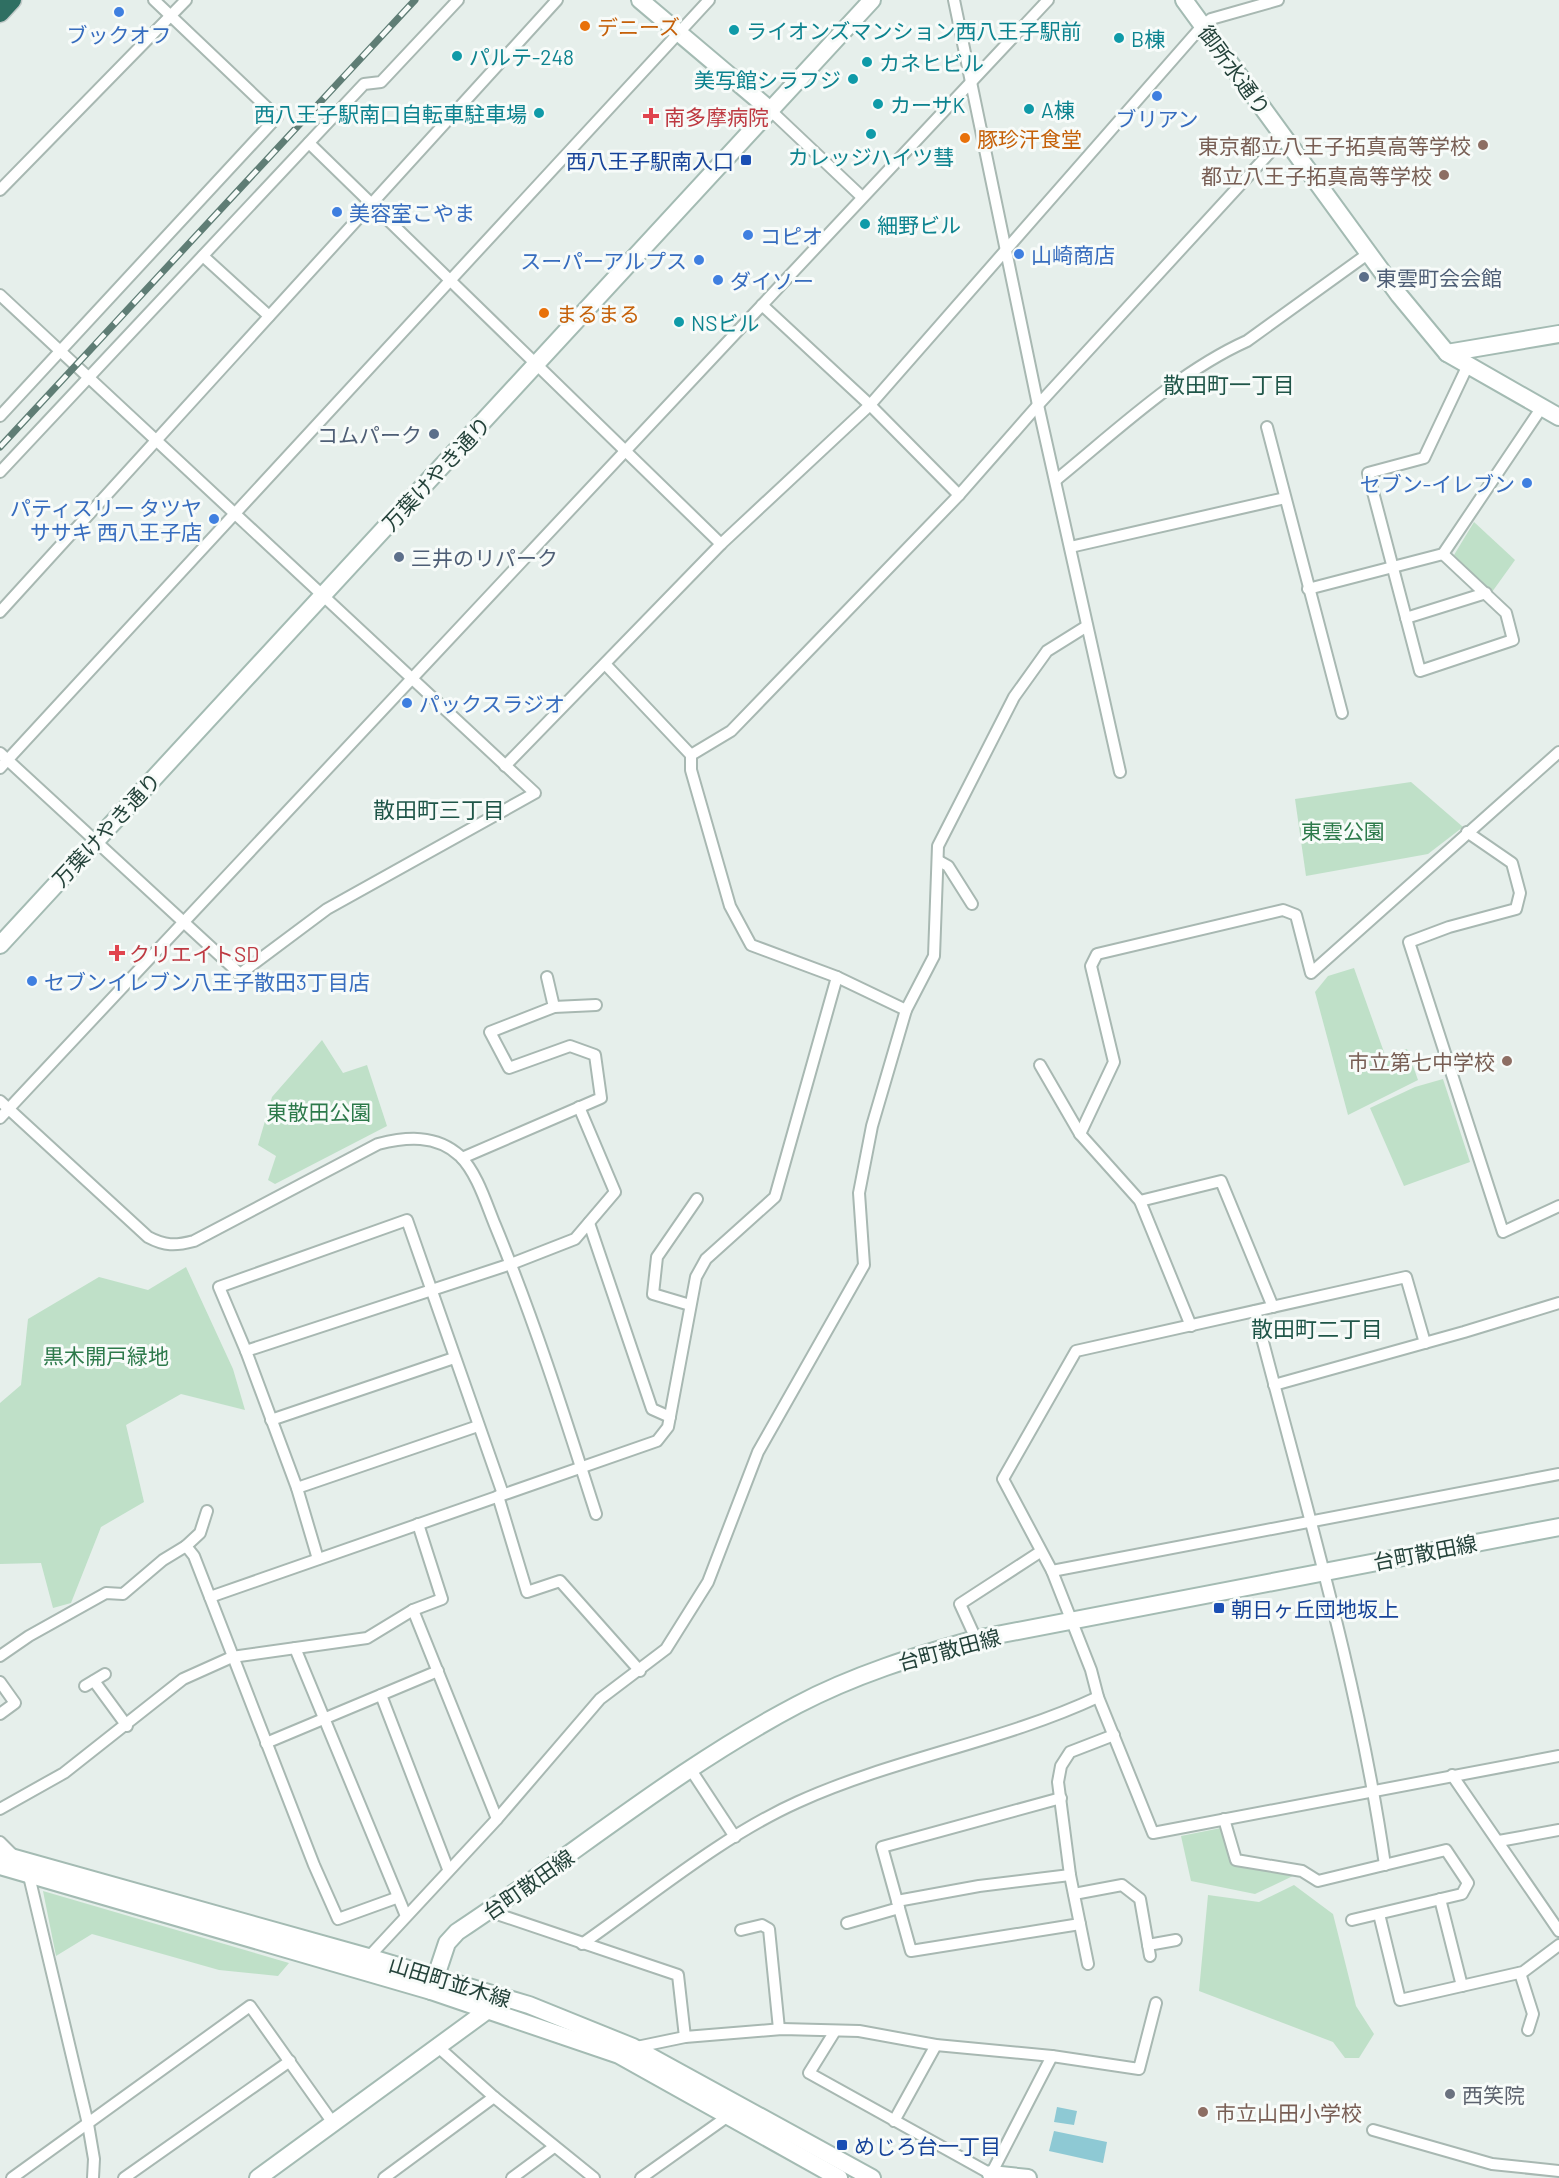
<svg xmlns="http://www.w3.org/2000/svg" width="1559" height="2178" viewBox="0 0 1559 2178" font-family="Barlow,'Noto Sans JP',sans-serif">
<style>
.green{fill:#bfe0c8}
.water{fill:#8ec9d4}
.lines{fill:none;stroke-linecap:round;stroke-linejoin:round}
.street-casing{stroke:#a8b8b2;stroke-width:14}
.secondary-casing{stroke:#a4bbb3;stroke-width:20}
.highway-casing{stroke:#c2cac8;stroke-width:21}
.street{stroke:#fff;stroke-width:10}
.secondary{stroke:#fff;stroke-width:16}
.highway{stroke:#2f6f62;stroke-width:18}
.rail-casing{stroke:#5f7d75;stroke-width:7}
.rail{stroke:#f7fbf9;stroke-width:4.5;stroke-dasharray:14;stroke-linecap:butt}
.shop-dot{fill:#3f7fe0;stroke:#f7fbf9;stroke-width:2}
.food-dot{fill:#e8710a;stroke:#f7fbf9;stroke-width:2}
.culture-dot{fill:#0f9aa8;stroke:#f7fbf9;stroke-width:2}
.health-dot{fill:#e0444e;stroke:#f7fbf9;stroke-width:2}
.education-dot{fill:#8d6e63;stroke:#f7fbf9;stroke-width:2}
.transit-dot{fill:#1a4fb4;stroke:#f7fbf9;stroke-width:2}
.service-dot{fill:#5c6f8a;stroke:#f7fbf9;stroke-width:2}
.worship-dot{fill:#6b7280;stroke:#f7fbf9;stroke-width:2}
.labels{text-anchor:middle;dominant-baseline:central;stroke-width:6;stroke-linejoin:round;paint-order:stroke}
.food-label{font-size:21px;fill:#c56008;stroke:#f7fbf9;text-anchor:start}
.culture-label{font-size:21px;fill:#0d838f;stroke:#f7fbf9;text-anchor:start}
.shop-label{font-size:21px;fill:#366cbe;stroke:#f7fbf9;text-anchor:start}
.street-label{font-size:21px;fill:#24423a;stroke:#f7fbf9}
.health-label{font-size:21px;fill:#be3a42;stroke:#f7fbf9;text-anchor:start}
.education-label{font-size:21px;fill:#785e54;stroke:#f7fbf9;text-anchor:end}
.transit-label{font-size:21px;fill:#164399;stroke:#f7fbf9;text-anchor:start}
.service-label{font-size:21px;fill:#4e5e75;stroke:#f7fbf9;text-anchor:start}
.park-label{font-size:21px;fill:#2d7a4b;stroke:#f7fbf9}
.worship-label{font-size:21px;fill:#5b616d;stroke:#f7fbf9;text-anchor:start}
.neighbourhood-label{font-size:22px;fill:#1f5548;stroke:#f7fbf9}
</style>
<rect width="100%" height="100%" fill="#e6efeb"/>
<!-- green -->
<g class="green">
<polygon points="1474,522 1515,560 1492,592 1454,555"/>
<polygon points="1411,782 1463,827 1428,854 1306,876 1295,799"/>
<polygon points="1354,968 1385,1055 1407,1049 1418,1080 1348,1115 1315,992 1328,976"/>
<polygon points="322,1040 343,1073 367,1065 387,1126 275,1184 268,1180 276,1156 258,1145 272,1097"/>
<polygon points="1443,1079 1470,1162 1404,1186 1370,1108 1415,1087"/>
<polygon points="186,1267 233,1369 245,1410 181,1394 126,1425 144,1502 101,1527 71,1603 53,1608 41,1563 0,1564 0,1403 21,1385 28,1319 99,1277 148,1290"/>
<polygon points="1221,1828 1232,1864 1295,1875 1255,1894 1191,1881 1181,1836"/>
<polygon points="1294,1885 1333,1914 1356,2006 1374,2034 1359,2058 1345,2058 1333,2042 1199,1991 1208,1895 1259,1902"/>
<polygon points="43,1891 289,1963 278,1976 219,1970 92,1934 56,1956"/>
</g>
<!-- water -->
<g class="water">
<polygon points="1057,2107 1077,2111 1074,2125 1054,2122"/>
<polygon points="1054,2131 1107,2142 1103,2163 1049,2151"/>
</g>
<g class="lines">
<defs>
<g id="street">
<polyline points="954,0 1038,405 1120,772"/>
<polyline points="769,109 862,197"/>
<polyline points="309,143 721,544"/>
<polyline points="0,190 186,0"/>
<polyline points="203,256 269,316"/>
<polyline points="0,295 535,793 327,909 240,974 0,753"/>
<polyline points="762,305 870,405 959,495"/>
<polyline points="0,416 277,117 154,0"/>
<polyline points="1267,427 1342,713"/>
<polyline points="0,472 364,84 381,82 458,0"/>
<path d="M1056,480C1115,432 1178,372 1247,341L1369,253"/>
<polyline points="1070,547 1285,498"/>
<polyline points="1443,554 1506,613 1513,640 1420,671 1368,473 1424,458 1468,365"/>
<polyline points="1308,589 1443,554 1542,407"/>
<polyline points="0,612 557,0"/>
<polyline points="1406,618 1486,593"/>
<polyline points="606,665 691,755 691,770 730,906 751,945 837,977 906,1010"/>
<polyline points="691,755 731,731 959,495 1038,405 1284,137"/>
<polyline points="505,766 721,544 870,405 1203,25 1211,19 1278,0"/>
<polyline points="0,768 709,0"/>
<polyline points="1467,832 1512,863 1520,893 1516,909 1449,927 1409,942 1503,1232 1559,1206"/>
<polyline points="939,861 948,866 972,904"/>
<polyline points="554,1007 596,1005"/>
<polyline points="1040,1065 1080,1134"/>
<path d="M0,1101L148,1237C165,1246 175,1246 194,1241L378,1144C406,1137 436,1134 460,1156C477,1173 486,1203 495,1225C534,1319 565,1417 596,1514"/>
<polyline points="0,1118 1048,0"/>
<polyline points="462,1158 601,1098 595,1055 570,1046 509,1068 490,1032 554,1007 547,977"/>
<polyline points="1140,1201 1221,1181 1273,1307"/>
<polyline points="589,1223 652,1409 670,1417"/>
<polyline points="690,1305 653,1294 657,1257 697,1199"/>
<path d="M1255,1311C1302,1494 1358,1677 1385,1865"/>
<polyline points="1191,1326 1140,1201 1080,1134 1114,1062 1091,966 1097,954 1283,910 1296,915 1311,973 1559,752"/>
<polyline points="1425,1343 1406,1277 1076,1351 1003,1479 1052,1571 1091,1670 1098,1697 1153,1833 1559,1756"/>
<polyline points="246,1351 219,1287 407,1220 503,1494"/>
<polyline points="1274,1385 1464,1332 1559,1303"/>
<polyline points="271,1420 454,1358"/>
<polyline points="297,1488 478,1426"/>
<polyline points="498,1496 527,1592 560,1581 640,1671"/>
<polyline points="186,1546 200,1533 207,1511"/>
<polyline points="318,1559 297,1488 246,1351 511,1264 575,1239 615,1192 579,1107"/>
<polyline points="1052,1571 1559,1474"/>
<polyline points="210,1597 657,1441 668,1427 696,1277 706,1259 775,1197 837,977"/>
<polyline points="413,1610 497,1819"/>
<polyline points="976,1639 960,1604 1040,1552"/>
<polyline points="295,1648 406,1916"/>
<polyline points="0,1656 29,1636 106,1593 123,1594 163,1560 186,1546 194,1556 314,1865 338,1919 396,1898"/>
<polyline points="94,1681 127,1726"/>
<polyline points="0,1682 15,1703 0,1714"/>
<polyline points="85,1686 105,1674"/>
<polyline points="381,1695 448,1869"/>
<polyline points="266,1743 438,1671"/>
<polyline points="691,1770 735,1837"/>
<polyline points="1452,1775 1559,1931"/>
<polyline points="1061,1798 882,1847 911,1951 1080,1924"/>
<polyline points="0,1809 64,1773 183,1679 232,1657 367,1638 413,1610 442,1599 418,1524"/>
<polyline points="1224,1819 1236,1860 1302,1871 1318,1881 1446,1850 1468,1883 1462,1894 1352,1920"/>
<polyline points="1499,1841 1559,1830"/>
<polyline points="0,1842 15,1857"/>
<polyline points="26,1872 29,1876 88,2124 94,2159 93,2178"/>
<polyline points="1074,1894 1122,1885 1140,1899 1150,1956"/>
<polyline points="1440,1899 1462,1986"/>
<polyline points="897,1901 979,1886 1070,1875"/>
<polyline points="488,1911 678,1975 685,2037"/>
<polyline points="1379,1914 1400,2000 1523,1972 1559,1945"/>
<polyline points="847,1923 899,1908"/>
<polyline points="741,1930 762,1925 769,1929 779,2029"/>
<path d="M582,1944C651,1896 722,1836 798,1802C895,1758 1002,1742 1098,1697"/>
<polyline points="1148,1945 1176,1940"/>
<polyline points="365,1961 497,1819 600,1699 666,1649 708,1582 758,1452 864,1265 859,1193 872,1126 906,1010 934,956 938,846 1014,697 1047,651 1087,626"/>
<polyline points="1088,1964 1070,1875 1058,1782 1061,1766 1070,1752 1114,1735"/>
<polyline points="1520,1973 1533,2014 1528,2030"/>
<polyline points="835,2031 809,2073 991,2174"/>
<polyline points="437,2046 494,2097 594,2178"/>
<polyline points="632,2048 685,2037 782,2029 859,2031 936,2045 1052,2056 1139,2069 1156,2003"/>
<polyline points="894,2121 936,2045"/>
<polyline points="1373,2130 1492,2164 1559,2171"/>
<polyline points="12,2178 250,2006 333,2123"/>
<polyline points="124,2178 290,2061"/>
<polyline points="384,2178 494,2097"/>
<polyline points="512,2178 554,2147"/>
<polyline points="641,2178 731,2114"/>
<polyline points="989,2178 1052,2056"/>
</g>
<g id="secondary">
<polyline points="640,0 769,109"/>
<polyline points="1184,0 1399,295 1447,353 1559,417"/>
<polyline points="1447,353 1559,334"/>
<polyline points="0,945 872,0"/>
<polyline points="0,1854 368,1957 529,2005 633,2047 872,2178"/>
<polyline points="0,1866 431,1991 619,2055 839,2178"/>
<path d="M431,1991L447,1943L457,1932C571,1857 677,1768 797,1705C854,1675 915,1656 976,1639L1559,1527"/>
<polyline points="991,2174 1028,2178"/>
<polyline points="258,2178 492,2007"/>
</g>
<polyline id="highway" points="0,13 12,0"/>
</defs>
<!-- street casing -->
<use href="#street" class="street-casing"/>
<!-- secondary casing -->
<use href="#secondary" class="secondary-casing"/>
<!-- highway casing -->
<use href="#highway" class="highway-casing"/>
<!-- street -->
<use href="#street" class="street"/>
<!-- secondary -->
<use href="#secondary" class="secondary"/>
<!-- highway -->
<use href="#highway" class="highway"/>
<defs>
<polyline id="rail" points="0,447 415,0"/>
</defs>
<!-- rail casing -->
<use href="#rail" class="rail-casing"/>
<!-- rail -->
<use href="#rail" class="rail"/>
</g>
<!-- markers -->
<g class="shop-dot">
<circle cx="119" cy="12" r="6"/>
<circle cx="1157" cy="96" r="6"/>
<circle cx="337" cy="212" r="6"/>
<circle cx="748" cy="235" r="6"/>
<circle cx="1019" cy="254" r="6"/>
<circle cx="699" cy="260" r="6"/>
<circle cx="718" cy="280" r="6"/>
<circle cx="1527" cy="483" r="6"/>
<circle cx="214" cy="519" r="6"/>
<circle cx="407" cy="703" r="6"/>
<circle cx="32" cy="981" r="6"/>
</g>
<g class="food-dot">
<circle cx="585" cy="26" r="6"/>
<circle cx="965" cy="138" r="6"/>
<circle cx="544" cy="313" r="6"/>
</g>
<g class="culture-dot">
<circle cx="734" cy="30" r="6"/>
<circle cx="1119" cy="38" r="6"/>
<circle cx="457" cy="56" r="6"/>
<circle cx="867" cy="62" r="6"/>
<circle cx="853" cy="79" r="6"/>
<circle cx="878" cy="104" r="6"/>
<circle cx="1029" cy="109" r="6"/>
<circle cx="539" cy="113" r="6"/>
<circle cx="871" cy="134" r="6"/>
<circle cx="865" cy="224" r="6"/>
<circle cx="679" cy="322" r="6"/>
</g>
<g class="health-dot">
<path d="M648 107h6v6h6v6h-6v6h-6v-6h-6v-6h6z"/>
<path d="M114 944h6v6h6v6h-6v6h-6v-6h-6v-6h6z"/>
</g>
<g class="education-dot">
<circle cx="1483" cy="145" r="6"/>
<circle cx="1444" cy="175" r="6"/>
<circle cx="1507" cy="1061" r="6"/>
<circle cx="1203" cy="2112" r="6"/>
</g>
<g class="transit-dot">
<rect x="740" y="154" width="12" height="12" rx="3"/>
<rect x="1213" y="1602" width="12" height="12" rx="3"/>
<rect x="836" y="2139" width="12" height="12" rx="3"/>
</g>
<g class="service-dot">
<circle cx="1364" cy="277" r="6"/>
<circle cx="434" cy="434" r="6"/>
<circle cx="399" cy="557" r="6"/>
</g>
<circle class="worship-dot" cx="1450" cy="2094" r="6"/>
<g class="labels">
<!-- food labels -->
<g class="food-label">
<text x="597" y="26">デニーズ</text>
<text x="977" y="138">豚珍汗食堂</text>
<text x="556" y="313">まるまる</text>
</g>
<!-- culture labels -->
<g class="culture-label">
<text x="746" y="30">ライオンズマンション西八王子駅前</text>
<text x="1131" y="38">B棟</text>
<text x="469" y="56">パルテ-248</text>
<text x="879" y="62">カネヒビル</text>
<text x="841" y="79" text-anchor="end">美写館シラフジ</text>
<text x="890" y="104">カーサK</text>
<text x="1041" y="109">A棟</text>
<text x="527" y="113" text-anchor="end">西八王子駅南口自転車駐車場</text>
<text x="871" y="156" text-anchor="middle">カレッジハイツ彗</text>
<text x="877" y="224">細野ビル</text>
<text x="691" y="322">NSビル</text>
</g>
<!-- shop labels -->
<g class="shop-label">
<text x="119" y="34" text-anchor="middle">ブックオフ</text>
<text x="1157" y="118" text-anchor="middle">ブリアン</text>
<text x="349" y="212">美容室こやま</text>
<text x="760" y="235">コピオ</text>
<text x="1031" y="254">山崎商店</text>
<text x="687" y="260" text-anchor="end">スーパーアルプス</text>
<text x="730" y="280">ダイソー</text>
<text x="1515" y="483" text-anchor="end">セブン-イレブン</text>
<text x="202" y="507" text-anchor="end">パティスリー タツヤ<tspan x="202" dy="24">ササキ 西八王子店</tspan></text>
<text x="419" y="703">パックスラジオ</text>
<text x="44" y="981">セブンイレブン八王子散田3丁目店</text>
</g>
<!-- street labels -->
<g class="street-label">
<text transform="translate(1235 70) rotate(54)">御所水通り</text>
<text transform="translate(436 473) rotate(-47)">万葉けやき通り</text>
<text transform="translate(106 829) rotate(-47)">万葉けやき通り</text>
<text transform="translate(1425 1552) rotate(-11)">台町散田線</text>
<text transform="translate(949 1649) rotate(-15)">台町散田線</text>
<text transform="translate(528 1884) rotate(-35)">台町散田線</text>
<text transform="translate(450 1981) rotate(17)">山田町並木線</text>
</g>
<!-- health labels -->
<g class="health-label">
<text x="664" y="116">南多摩病院</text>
<text x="129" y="953">クリエイトSD</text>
</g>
<!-- education labels -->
<g class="education-label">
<text x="1471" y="145">東京都立八王子拓真高等学校</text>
<text x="1432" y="175">都立八王子拓真高等学校</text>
<text x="1495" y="1061">市立第七中学校</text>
<text x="1215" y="2112" text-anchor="start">市立山田小学校</text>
</g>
<!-- transit labels -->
<g class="transit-label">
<text x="734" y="160" text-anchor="end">西八王子駅南入口</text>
<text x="1231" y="1608">朝日ヶ丘団地坂上</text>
<text x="854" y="2145">めじろ台一丁目</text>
</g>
<!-- service labels -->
<g class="service-label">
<text x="1376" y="277">東雲町会会館</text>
<text x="422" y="434" text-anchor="end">コムパーク</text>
<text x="411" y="557">三井のリパーク</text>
</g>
<!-- park labels -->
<g class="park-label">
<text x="1343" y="830">東雲公園</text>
<text x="319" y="1111">東散田公園</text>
<text x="106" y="1355">黒木開戸緑地</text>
</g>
<!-- worship labels -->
<g class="worship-label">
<text x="1462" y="2094">西笑院</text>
</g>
<!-- neighbourhood labels -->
<g class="neighbourhood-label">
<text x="1229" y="384">散田町一丁目</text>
<text x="439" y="809">散田町三丁目</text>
<text x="1317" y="1328">散田町二丁目</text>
</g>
</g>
</svg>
